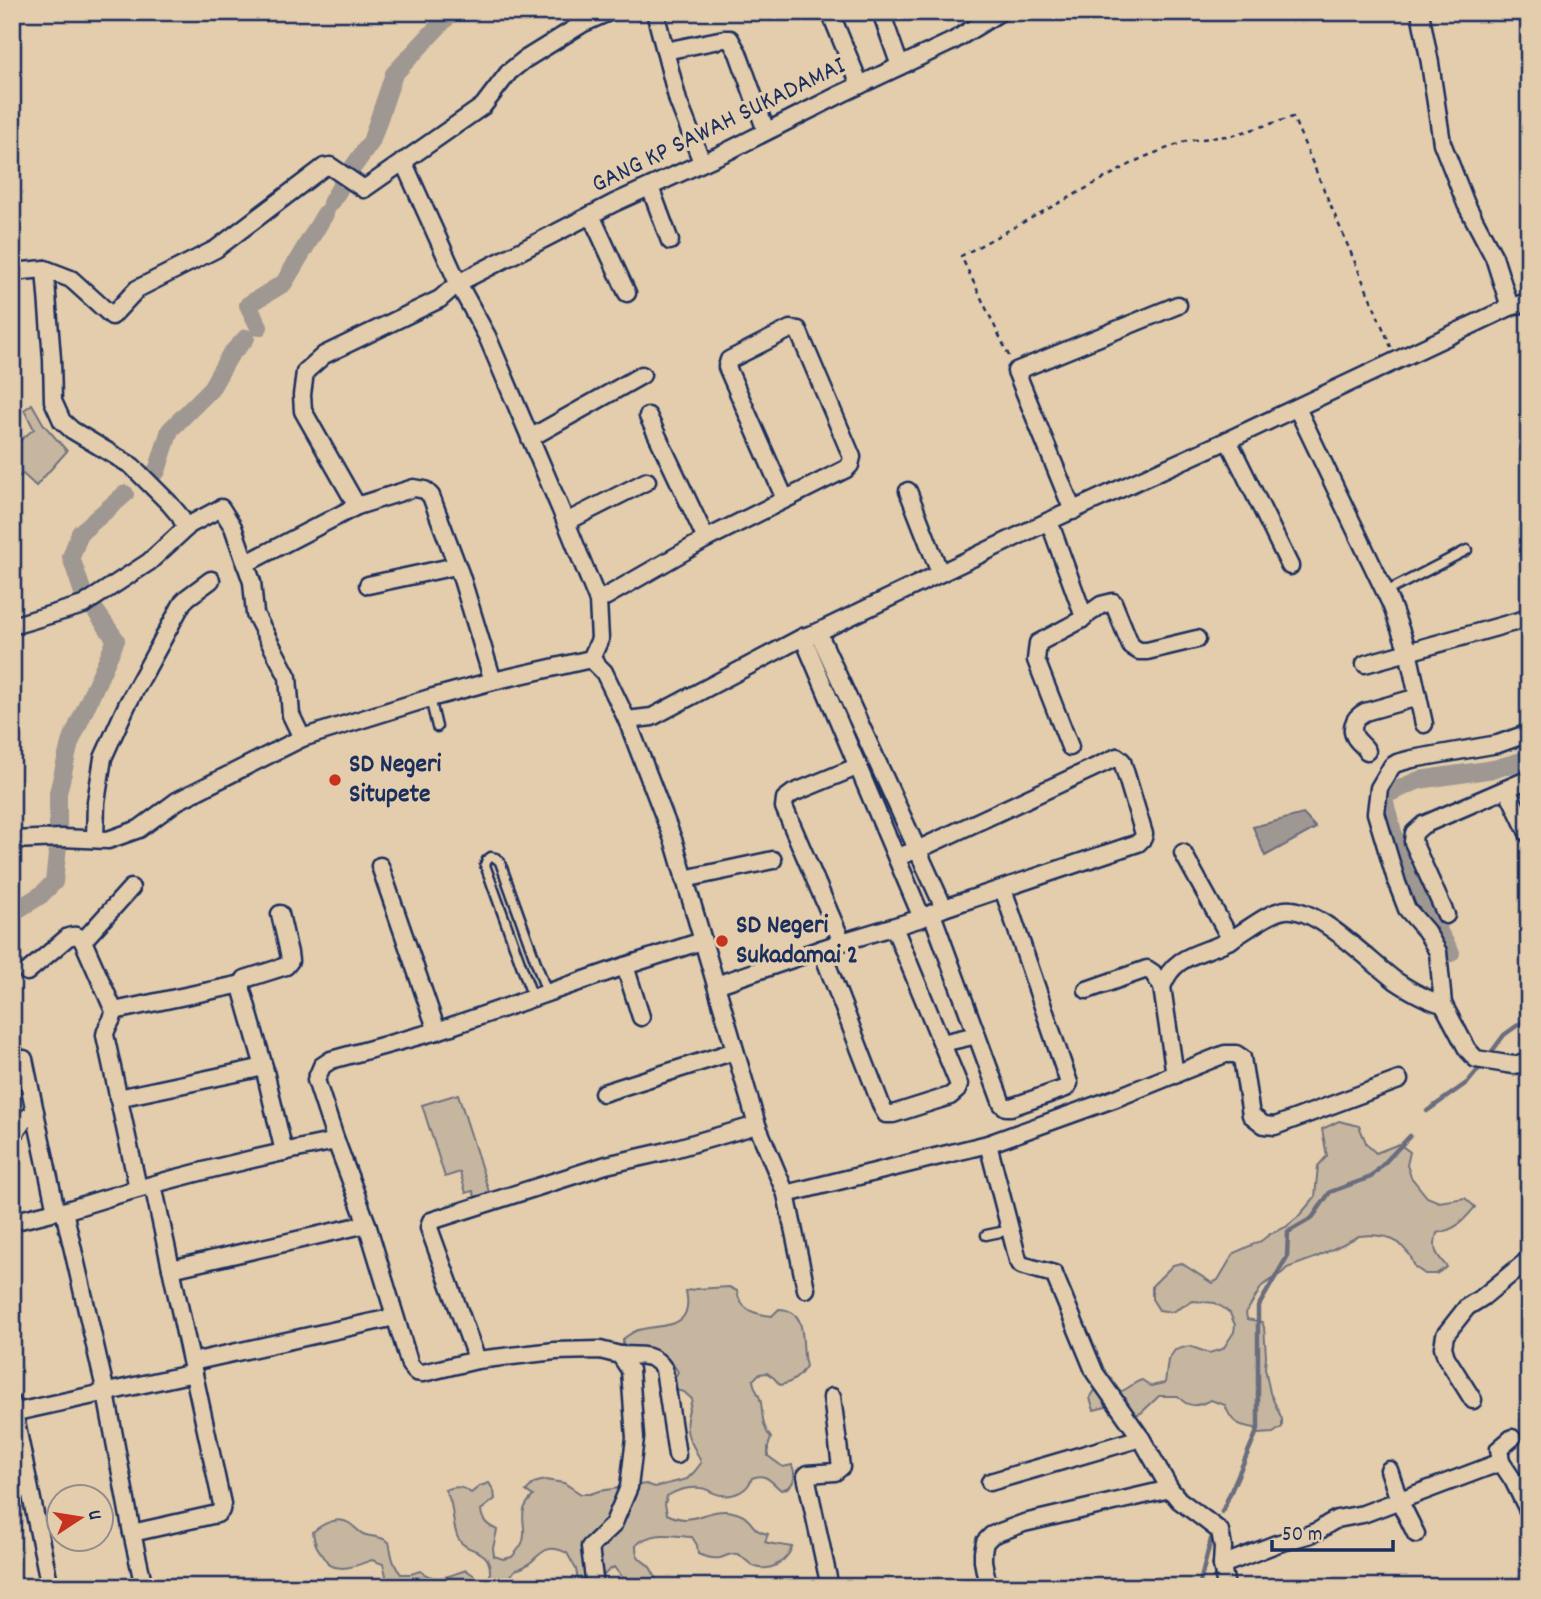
<svg xmlns="http://www.w3.org/2000/svg" width="1541" height="1599" viewBox="0 0 1541 1599" font-family="Dekko,sans-serif">
<style>
.green{fill:#c6b6a0;stroke:#70727f;stroke-width:2}
.water{fill:#9f9792;stroke:#6a6d7d;stroke-width:2}
.lines{fill:none;stroke-linecap:round;stroke-linejoin:round}
.stream{stroke:#6a6d7d;stroke-width:4.5}
.canal{stroke:#9f9792;stroke-width:18}
.lane-casing{stroke:#1b2f5e;stroke-width:13}
.street-casing{stroke:#1b2f5e;stroke-width:21}
.path{stroke:#1b2f5e;stroke-width:2.5;stroke-dasharray:5 5;stroke-linecap:butt}
.lane{stroke:#e3cdac;stroke-width:8}
.street{stroke:#e3cdac;stroke-width:16}
.poi-dot{fill:#c8321e;stroke:#e3cdac;stroke-width:2.5}
.labels{text-anchor:middle;dominant-baseline:central;stroke-width:7;stroke-linejoin:round;paint-order:stroke}
.street-label{font-size:26px;fill:#1b2f5e;stroke:#e3cdac}
.poi-label{font-size:26px;font-weight:bold;fill:#1b2f5e;stroke:#e3cdac;text-anchor:start}
</style>
<rect width="100%" height="100%" fill="#e3cdac"/>
<filter id="ink" filterUnits="userSpaceOnUse"><feTurbulence type="fractalNoise" baseFrequency=".0143" numOctaves="2"/><feDisplacementMap in="SourceGraphic" scale="14" xChannelSelector="R" yChannelSelector="G"/><feConvolveMatrix kernelMatrix="1 2 1 2 8 2 1 2 1" color-interpolation-filters="sRGB"/></filter>
<g filter="url(#ink)">
<!-- green -->
<g class="green">
<polygon points="32,404 44,425 67,451 36,486 23,474 12,481 12,447 34,429 24,410"/>
<polygon points="458,1094 490,1195 476,1199 473,1191 466,1193 460,1172 445,1177 422,1105"/>
<path d="M1339,1121L1359,1126L1367,1145L1376,1153L1399,1144L1410,1152L1407,1165L1411,1177L1427,1197L1439,1202L1465,1198L1475,1207C1462,1222 1457,1229 1437,1233C1432,1250 1436,1254 1447,1267L1436,1274H1425L1415,1267L1410,1255L1399,1243L1387,1237L1372,1235L1359,1236L1317,1257L1287,1268L1282,1273L1262,1286L1246,1313L1247,1319L1262,1322L1264,1327L1266,1356L1265,1368L1270,1393L1282,1419V1427L1273,1433L1258,1434L1255,1428C1238,1426 1231,1422 1225,1405L1211,1400C1198,1406 1188,1409 1178,1396H1159L1141,1413L1130,1416L1116,1417L1110,1406L1094,1410L1090,1398L1099,1384L1108,1377L1117,1392C1126,1392 1133,1382 1142,1380L1151,1386L1165,1383L1168,1360L1175,1350L1189,1346L1209,1353L1223,1349L1234,1332L1235,1325L1230,1313L1225,1309L1215,1303L1193,1301L1172,1312L1159,1310L1152,1299V1286L1173,1265L1181,1263L1212,1283L1218,1280L1234,1253L1261,1241L1270,1234L1286,1227L1298,1217L1315,1197L1318,1166L1327,1156L1322,1129Z"/>
<path d="M729,1287L737,1291C740,1310 754,1314 772,1316L779,1309C811,1310 799,1345 806,1366C800,1377 792,1383 780,1385L774,1378L767,1373L759,1374L753,1380C754,1389 760,1395 761,1403C763,1417 762,1427 771,1438L768,1447V1456L783,1467L792,1465C797,1478 794,1487 781,1490C771,1482 766,1472 752,1478C748,1491 734,1497 721,1495C713,1494 707,1488 700,1488C689,1487 677,1490 667,1496L665,1504L667,1514C692,1527 702,1510 726,1511C731,1511 742,1514 746,1518C756,1527 752,1530 768,1534L765,1542C774,1545 783,1545 792,1547C787,1561 771,1572 756,1567C748,1564 743,1556 737,1554C731,1553 726,1556 720,1558C712,1559 705,1557 698,1554L697,1545L692,1537C671,1536 653,1530 636,1545C636,1558 639,1558 648,1565C652,1569 655,1576 657,1581L653,1587C633,1587 626,1584 614,1567C605,1571 601,1577 599,1587H579L576,1569L567,1553C538,1539 541,1564 515,1570L510,1577L512,1587H389L383,1564L372,1560C357,1565 344,1572 329,1565C322,1551 315,1551 313,1532C322,1524 337,1516 349,1523C354,1526 357,1531 363,1534C373,1538 379,1535 389,1542C392,1555 392,1564 401,1574H411L420,1571C437,1584 447,1576 466,1570L481,1580L490,1578C493,1544 467,1556 458,1538C451,1523 455,1504 445,1490C456,1486 462,1486 471,1493L480,1486L489,1483L494,1491L495,1499L481,1510C482,1521 487,1525 497,1530L493,1548L494,1556L503,1559L512,1557C516,1552 521,1547 523,1541C528,1523 515,1514 533,1496L526,1491L534,1483L545,1480L564,1483L581,1494H590L599,1491L646,1484L655,1487L687,1479L695,1471L701,1463C698,1453 691,1444 688,1435C684,1422 689,1411 692,1399L684,1392L675,1390L673,1380L678,1372L673,1364H665L623,1349V1339C630,1334 635,1330 643,1329C667,1324 694,1328 686,1291L696,1289Z"/>
</g>
<!-- water -->
<polygon class="water" points="1303,814 1316,828 1265,856 1253,827"/>
<g class="lines">
<!-- stream -->
<g class="stream">
<polyline points="1487,1058 1504,1035 1529,1017"/>
<polyline points="1427,1111 1468,1082 1482,1065"/>
<polyline points="1222,1512 1258,1429 1258,1307 1287,1257 1288,1232 1312,1218 1330,1192 1371,1177 1410,1136"/>
<polyline points="1199,1587 1211,1539"/>
</g>
<!-- canal -->
<g class="canal">
<polyline points="331,203 348,174 371,142 394,74 449,15 455,12"/>
<polyline points="259,327 248,305 284,283 325,214"/>
<polyline points="143,479 157,471 170,430 210,390 230,355 246,338"/>
<polyline points="12,913 41,895 54,882 58,846 58,793 70,743 116,640 83,593 71,557 80,533 125,494"/>
<polyline points="1451,953 1403,869 1383,796 1419,780 1494,769 1529,759"/>
<polyline points="12,1045 20,1058 12,1066"/>
</g>
<defs>
<g id="lane">
<polyline points="1386,592 1467,550"/>
<polyline points="430,698 437,727"/>
<polyline points="533,998 485,865 487,860 491,857 496,858 500,862 547,993"/>
<polyline points="986,1235 1010,1230"/>
</g>
<g id="street">
<polyline points="655,12 678,101 702,162"/>
<polyline points="830,12 860,85"/>
<polyline points="881,12 900,66"/>
<polyline points="1420,12 1430,63 1442,143 1466,204 1494,257 1510,307"/>
<polyline points="665,51 724,39 730,39 738,53 766,131"/>
<polyline points="403,161 458,283 487,336 566,522 598,601 600,639 591,659"/>
<polyline points="650,187 670,241"/>
<polyline points="591,215 627,293"/>
<polyline points="45,269 52,359 53,401 62,421 72,430 132,466 169,503 180,516 186,528 189,525 221,508 233,527 252,582 255,614 288,677 291,715 302,738"/>
<polyline points="12,272 45,269 71,279 112,316 137,289 216,249 324,167 330,166 364,189 483,106 509,72 524,60 582,24 609,12"/>
<polyline points="1297,408 1391,604 1408,651 1424,724"/>
<polyline points="648,416 706,539"/>
<polyline points="530,438 642,375"/>
<polyline points="1228,440 1290,566"/>
<polyline points="908,491 940,573"/>
<polyline points="1073,511 1016,371 1178,305"/>
<polyline points="1049,521 1084,617 1081,620 1038,643 1036,660 1070,747"/>
<polyline points="566,522 647,481"/>
<polyline points="245,564 357,506"/>
<polyline points="368,585 456,566"/>
<polyline points="598,601 706,539 846,469 850,465 852,457 798,330 790,329 729,360 727,367 785,499"/>
<polyline points="1084,617 1101,605 1113,602 1131,646 1139,651 1147,651 1197,639"/>
<polyline points="12,626 83,605 149,562 186,528"/>
<polyline points="818,632 944,908"/>
<polyline points="803,637 922,918"/>
<polyline points="1365,664 1529,618"/>
<polyline points="493,681 461,576 431,496 425,490 414,488 357,506 303,411 302,395 305,372 324,355 440,299 458,283 614,203 726,152 841,94 953,41 1000,12"/>
<polyline points="627,720 674,842 757,1125 786,1194 988,1144 1116,1098 1225,1054 1236,1054 1242,1058 1251,1115 1264,1125 1275,1126 1399,1080"/>
<path d="M1367,751C1365,747 1362,745 1359,742C1348,731 1353,718 1365,712L1418,697"/>
<polyline points="1507,789 1529,835"/>
<polyline points="95,839 96,802 103,758 127,705 183,602 188,597 211,580"/>
<polyline points="12,840 62,838 108,840 139,829 177,801 302,738 430,698 493,681 591,659 604,672 627,720 652,717 803,637 818,632 1049,521 1228,440 1510,307 1529,302"/>
<polyline points="1183,853 1231,940"/>
<polyline points="380,866 437,1031"/>
<polyline points="684,879 773,860"/>
<polyline points="280,914 289,953 290,961 286,966 245,979 242,984 242,990 264,1067 284,1152"/>
<polyline points="932,914 1002,1104 1006,1107 1011,1107 1066,1088 1069,1083 1003,889"/>
<polyline points="1446,915 1413,842 1414,833 1423,825 1529,779"/>
<polyline points="83,941 131,888"/>
<polyline points="842,942 784,807 785,799 793,793 859,766"/>
<polyline points="821,949 882,1107 886,1114 893,1114 950,1096 957,1090 959,1085 894,927"/>
<polyline points="625,966 641,1017"/>
<path d="M27,972L68,937C75,935 79,935 83,941L114,1011C114,1020 106,1026 105,1035L138,1188"/>
<polyline points="716,985 842,942 922,918 944,908 1138,843 1143,838 1144,834 1122,761 1117,757 917,850 897,857"/>
<polyline points="1087,990 1147,969 1153,973 1162,987"/>
<polyline points="1443,1004 1438,952 1426,931 1407,909 1397,883 1376,813 1379,788 1389,771 1392,766 1397,763 1412,759 1498,744 1529,733"/>
<polyline points="114,1011 242,984"/>
<polyline points="942,1043 977,1035"/>
<polyline points="24,1059 35,1112"/>
<path d="M1175,1075L1162,987C1173,956 1197,955 1224,943C1242,935 1267,912 1285,910C1317,906 1370,962 1396,981C1411,991 1426,1000 1443,1004L1467,1049L1476,1059L1513,1065L1529,1063"/>
<polyline points="603,1093 735,1051"/>
<polyline points="118,1098 264,1067"/>
<polyline points="12,1137 24,1120 35,1112 56,1211"/>
<polyline points="336,1141 316,1080 322,1066 331,1060 437,1031 625,966 702,941"/>
<polyline points="988,1144 1018,1260 1021,1265 1054,1274 1095,1373 1141,1438 1170,1489 1179,1500 1220,1531 1223,1547 1222,1565 1226,1587"/>
<polyline points="786,1194 806,1289"/>
<polyline points="64,1211 106,1393 132,1533 144,1587"/>
<path d="M12,1222L56,1211H64C153,1183 244,1159 336,1141L367,1224L410,1365L416,1372L423,1373L477,1360L555,1351L600,1350L620,1355L630,1370L635,1438L629,1487L613,1525L590,1547L595,1587"/>
<polyline points="171,1269 367,1224"/>
<path d="M620,1355C638,1356 653,1352 664,1369L677,1455"/>
<polyline points="477,1360 429,1228 431,1221 606,1165 663,1152 757,1125"/>
<polyline points="192,1362 395,1317"/>
<polyline points="1473,1400 1446,1357 1443,1347 1445,1335 1467,1307 1483,1297 1529,1259"/>
<polyline points="12,1403 50,1587"/>
<polyline points="12,1413 194,1373"/>
<polyline points="1512,1438 1499,1449 1501,1462 1513,1480 1529,1512"/>
<polyline points="1389,1470 1399,1500 1416,1534"/>
<polyline points="990,1482 1141,1438"/>
<polyline points="132,1533 217,1514 221,1510 222,1504 153,1185"/>
<polyline points="1222,1565 1276,1544 1308,1535 1320,1530 1328,1524 1337,1519 1363,1514 1501,1462"/>
<polyline points="830,1587 806,1476 808,1474 835,1472 841,1467 832,1397"/>
<polyline points="988,1587 983,1561 983,1552 985,1542 992,1535 1024,1523 1170,1489"/>
</g>
</defs>
<!-- lane casing -->
<use href="#lane" class="lane-casing"/>
<!-- street casing -->
<use href="#street" class="street-casing"/>
<!-- path -->
<polyline class="path" points="1009,356 961,256 1142,158 1186,141 1234,135 1293,117 1391,347"/>
<!-- lane -->
<use href="#lane" class="lane"/>
<!-- street -->
<use href="#street" class="street"/>
</g>
</g>
<!-- markers -->
<g class="poi-dot">
<circle cx="335" cy="780" r="7"/>
<circle cx="722" cy="941" r="7"/>
</g>
<g class="labels">
<!-- street labels -->
<g class="street-label">
<text transform="translate(719 126) rotate(-26)">GANG KP SAWAH SUKADAMAI</text>
</g>
<!-- poi labels -->
<g class="poi-label">
<text x="349" y="765">SD Negeri<tspan x="349" dy="30">Situpete</tspan></text>
<text x="736" y="926">SD Negeri<tspan x="736" dy="30">Sukadamai 2</tspan></text>
</g>
</g>
<!-- margin -->
<rect width="1541" height="1599" fill="none" stroke="#e3cdac" stroke-width="42"/>
<rect x="21" y="21" width="1499" height="1557" fill="none" stroke="#1b2f5e" stroke-width="2.5" filter="url(#ink)"/>
<!-- north arrow -->
<g transform="translate(80 1518) rotate(78)"><circle r="33" fill="#e3cdac" stroke="#938e8d" stroke-width="2"/>
<path d="M0-5L12 26L0 18L-12 26Z" fill="#c8321e"/>
<text y="-10" font-size="19" font-weight="bold" text-anchor="middle" fill="#1b2f5e">U</text>
</g>
<!-- scale -->
<path d="M1272 1540v10h121v-10" fill="none" stroke="#1b2f5e" stroke-width="3.5"/>
<text x="1282" y="1540" font-size="21" fill="#1b2f5e" stroke="#e3cdac" stroke-width="5" paint-order="stroke">50 m</text>
</svg>
